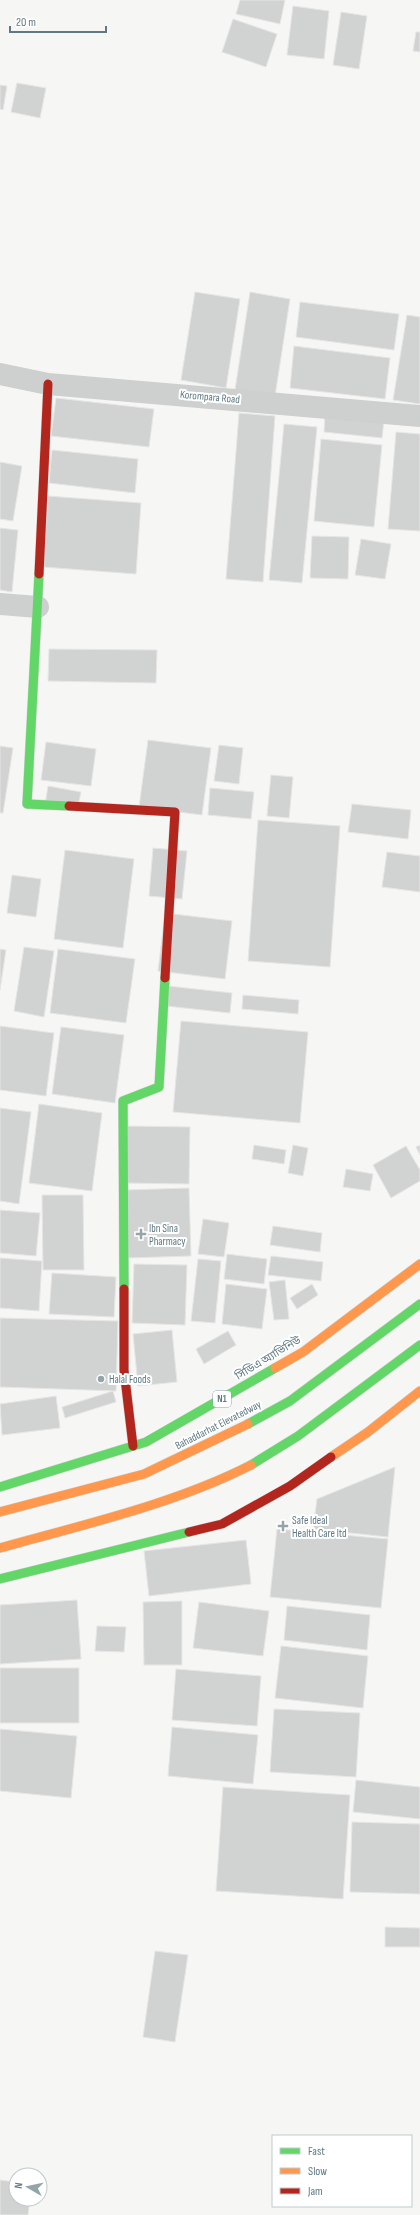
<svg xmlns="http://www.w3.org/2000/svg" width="420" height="2215" viewBox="0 0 420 2215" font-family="'Sofia Sans Condensed','Noto Sans Bengali',sans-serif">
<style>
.building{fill:#d1d3d3;stroke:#e6e6e4}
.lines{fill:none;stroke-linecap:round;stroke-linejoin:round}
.fast-casing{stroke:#d3d4d4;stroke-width:10}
.slow-casing{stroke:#d3d4d4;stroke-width:10}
.jam-casing{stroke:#d3d4d4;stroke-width:10}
.street{stroke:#ced0d0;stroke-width:22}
.fast{stroke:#63d668;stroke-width:9}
.slow{stroke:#ff974d;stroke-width:9}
.jam{stroke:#b3261e;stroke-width:9}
.poi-dot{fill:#94a5aa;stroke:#fff;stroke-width:1.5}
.labels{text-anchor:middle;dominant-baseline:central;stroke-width:4;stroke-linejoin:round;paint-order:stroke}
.shield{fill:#fff;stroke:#8fa1a8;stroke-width:1}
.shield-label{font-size:10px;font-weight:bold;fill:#5f7982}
.street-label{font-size:11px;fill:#5f7982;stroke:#fff}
.poi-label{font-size:11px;fill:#5f7982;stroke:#fff;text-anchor:start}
</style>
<rect width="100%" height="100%" fill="#f6f6f5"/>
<!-- building -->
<g class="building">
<polygon points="240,0 285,0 280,24 236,14"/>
<polygon points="293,6 329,11 324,59 287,55"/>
<polygon points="341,12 367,16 359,69 333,65"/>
<polygon points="233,19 277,34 266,67 222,52"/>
<polygon points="416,32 420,32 420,52 413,51"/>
<polygon points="17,83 46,88 40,118 11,112"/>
<polygon points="0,85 7,86 3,110 0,109"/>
<polygon points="195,292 240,299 226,388 181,380"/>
<polygon points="250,292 290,299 275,396 235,390"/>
<polygon points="300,302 399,314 394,350 296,337"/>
<polygon points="407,315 420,317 420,404 393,400"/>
<polygon points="294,346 390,358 385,399 290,388"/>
<polygon points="56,398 154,409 149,447 51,436"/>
<polygon points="239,413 275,416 263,582 226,579"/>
<polygon points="325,414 384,421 382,438 324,432"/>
<polygon points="284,424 317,427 302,583 269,580"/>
<polygon points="396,432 420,434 420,531 388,529"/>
<polygon points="321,439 382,445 374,527 314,521"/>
<polygon points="52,450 138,459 135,493 49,483"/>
<polygon points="0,462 22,466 13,521 0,519"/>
<polygon points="48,496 141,503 136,574 43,567"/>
<polygon points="0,528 18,530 12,592 0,590"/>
<polygon points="312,536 349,537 348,579 310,578"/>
<polygon points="361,539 391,544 385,579 355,575"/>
<polygon points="49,649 157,650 156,683 48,681"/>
<polygon points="148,740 211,748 202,815 139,807"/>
<polygon points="46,742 96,749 91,786 41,780"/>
<polygon points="219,745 243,748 239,784 214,781"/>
<polygon points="0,746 13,748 3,813 0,813"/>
<polygon points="271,775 293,777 289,818 267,816"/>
<polygon points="48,786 81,792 77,811 45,805"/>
<polygon points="210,788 254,792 251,819 208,815"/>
<polygon points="352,804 411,810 408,839 348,832"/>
<polygon points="258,820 340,826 330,967 248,961"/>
<polygon points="153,848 187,851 182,899 149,896"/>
<polygon points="65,850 134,859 123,948 54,939"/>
<polygon points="387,852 420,856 420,892 382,887"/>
<polygon points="12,875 41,879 36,917 7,913"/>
<polygon points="165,913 232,921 225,979 158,971"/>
<polygon points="24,947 54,951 44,1017 14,1011"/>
<polygon points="0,949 6,950 0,990"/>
<polygon points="58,949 135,959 126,1023 50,1013"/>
<polygon points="168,986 232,993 230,1013 166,1006"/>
<polygon points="243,995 299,1000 298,1014 242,1009"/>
<polygon points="181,1021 308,1032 300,1123 173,1112"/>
<polygon points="0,1026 54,1033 46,1096 0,1090"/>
<polygon points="61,1027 124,1035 115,1103 52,1094"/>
<polygon points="39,1104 102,1113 92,1191 29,1183"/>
<polygon points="0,1108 31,1112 19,1204 0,1201"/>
<polygon points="124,1126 190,1127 189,1184 123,1183"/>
<polygon points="254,1145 286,1150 284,1164 252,1159"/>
<polygon points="293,1145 308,1148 303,1176 288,1173"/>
<polygon points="420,1145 420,1155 416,1147"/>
<polygon points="406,1146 420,1170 420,1181 391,1198 373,1165"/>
<polygon points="346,1169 373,1174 370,1191 343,1187"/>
<polygon points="189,1188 191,1256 127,1258 125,1190"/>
<polygon points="42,1195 83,1195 84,1270 43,1270"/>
<polygon points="0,1210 40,1213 36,1256 0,1253"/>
<polygon points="203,1219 229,1223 224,1257 198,1254"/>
<polygon points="273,1226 322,1233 320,1252 270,1245"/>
<polygon points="227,1254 267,1259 264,1284 224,1279"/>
<polygon points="271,1256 323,1262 321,1281 268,1275"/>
<polygon points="0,1258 42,1261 39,1311 0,1308"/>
<polygon points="198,1259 221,1261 215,1323 191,1321"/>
<polygon points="134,1264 187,1265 185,1325 132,1323"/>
<polygon points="52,1273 116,1277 114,1317 49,1314"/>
<polygon points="285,1280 289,1319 274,1320 269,1282"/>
<polygon points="226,1284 267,1289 262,1329 222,1324"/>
<polygon points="312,1284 318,1295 297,1309 290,1298"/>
<polygon points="0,1318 118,1321 116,1391 0,1387"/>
<polygon points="172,1330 177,1382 138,1386 133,1334"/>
<polygon points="228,1331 236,1345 204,1364 196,1349"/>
<polygon points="113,1391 116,1402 65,1418 62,1407"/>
<polygon points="56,1396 60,1428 2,1435 0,1404"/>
<polygon points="395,1467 388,1537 313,1529 317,1499"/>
<polygon points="277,1529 388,1539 381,1608 270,1597"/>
<polygon points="246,1540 251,1584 149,1596 144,1551"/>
<polygon points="77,1600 81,1659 0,1664 0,1605"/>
<polygon points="182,1601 182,1665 144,1665 143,1602"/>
<polygon points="199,1602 269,1611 263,1656 193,1648"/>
<polygon points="287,1606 370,1615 367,1650 284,1640"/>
<polygon points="97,1626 126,1627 124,1652 95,1651"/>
<polygon points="281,1646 368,1656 363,1708 275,1698"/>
<rect x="0" y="1668" width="79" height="55"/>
<polygon points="176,1669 261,1676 257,1726 172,1720"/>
<polygon points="274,1709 360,1713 356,1777 270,1772"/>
<polygon points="172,1727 258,1735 253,1784 168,1776"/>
<polygon points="0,1729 77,1736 71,1798 0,1791"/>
<polygon points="356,1780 420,1787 420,1819 353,1812"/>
<polygon points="223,1787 350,1795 343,1899 216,1891"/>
<polygon points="352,1822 420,1824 420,1894 350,1892"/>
<polygon points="385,1927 420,1928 420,1947 385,1947"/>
<polygon points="155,1951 188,1955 175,2042 143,2037"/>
<polygon points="0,2180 16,2182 16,2199 30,2199 28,2215 0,2215"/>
</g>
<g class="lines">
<defs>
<g id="fast">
<polyline points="39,574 27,804 69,806"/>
<polyline points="124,1289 123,1101 159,1087 165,978"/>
<polyline points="248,1424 290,1401 420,1304"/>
<polyline points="251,1465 298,1436 420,1345"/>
<polyline points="0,1487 146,1442 275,1368"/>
<polyline points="0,1579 189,1532"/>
</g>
<g id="slow">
<polyline points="275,1368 303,1352 420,1264"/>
<polyline points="331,1457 368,1432 420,1391"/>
<polyline points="0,1512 144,1474 248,1424"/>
<path d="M0,1548C82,1525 175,1504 251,1465"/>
</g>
<g id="jam">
<polyline points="39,574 48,384"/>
<polyline points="69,806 175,812 165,978"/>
<polyline points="124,1289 124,1370 133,1446"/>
<polyline points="189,1532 222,1524 290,1486 331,1457"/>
</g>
</defs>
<!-- fast casing -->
<use href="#fast" class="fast-casing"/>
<!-- slow casing -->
<use href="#slow" class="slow-casing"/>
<!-- jam casing -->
<use href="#jam" class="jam-casing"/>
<!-- street -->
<g class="street">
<polyline points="0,374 48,384 420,416"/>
<polyline points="0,604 38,607"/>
</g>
<!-- fast -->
<use href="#fast" class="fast"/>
<!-- slow -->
<use href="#slow" class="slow"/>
<!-- jam -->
<use href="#jam" class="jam"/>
</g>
<!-- markers -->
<g class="poi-dot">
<path d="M139 1228h4v4h4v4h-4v4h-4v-4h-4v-4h4z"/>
<circle cx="101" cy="1379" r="4"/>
<path d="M281 1520h4v4h4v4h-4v4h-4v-4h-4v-4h4z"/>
</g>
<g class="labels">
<!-- shield labels -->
<rect class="shield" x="213" y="1391" width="18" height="16" rx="3"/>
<g class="shield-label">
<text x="222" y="1399">N1</text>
</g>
<!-- street labels -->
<g class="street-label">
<text transform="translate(210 397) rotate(5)">Korompara Road</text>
<text transform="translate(268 1358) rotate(-31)">সিডিএ অ্যাভিনিউ</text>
<text transform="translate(218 1425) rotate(-27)">Bahaddarhat Elevatedway</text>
</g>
<!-- poi labels -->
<g class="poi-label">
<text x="149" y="1228">Ibn Sina<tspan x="149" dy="13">Pharmacy</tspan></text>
<text x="109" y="1379">Halal Foods</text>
<text x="292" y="1520">Safe Ideal<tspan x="292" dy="13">Health Care ltd</tspan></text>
</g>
</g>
<!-- legend -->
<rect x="272" y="2135" width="140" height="72" fill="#ffffff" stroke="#bfc9cd"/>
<rect x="280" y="2148" width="20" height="6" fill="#63d668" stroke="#bfc9cd"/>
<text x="308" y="2155" font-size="12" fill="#5f7982">Fast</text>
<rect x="280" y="2168" width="20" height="6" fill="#ff974d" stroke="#bfc9cd"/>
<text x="308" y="2175" font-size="12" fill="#5f7982">Slow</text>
<rect x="280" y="2188" width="20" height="6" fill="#b3261e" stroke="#bfc9cd"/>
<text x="308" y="2195" font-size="12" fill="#5f7982">Jam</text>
<!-- north arrow -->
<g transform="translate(28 2187) rotate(279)"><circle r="19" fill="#ffffff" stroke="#bfc9cd"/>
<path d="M0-3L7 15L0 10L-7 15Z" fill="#94a5aa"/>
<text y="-6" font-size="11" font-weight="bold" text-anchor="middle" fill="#5f7982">N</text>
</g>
<!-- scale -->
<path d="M10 26v6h96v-6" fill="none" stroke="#5f7982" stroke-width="2"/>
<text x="16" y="26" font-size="12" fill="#5f7982" stroke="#ffffff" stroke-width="3" paint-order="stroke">20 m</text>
</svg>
